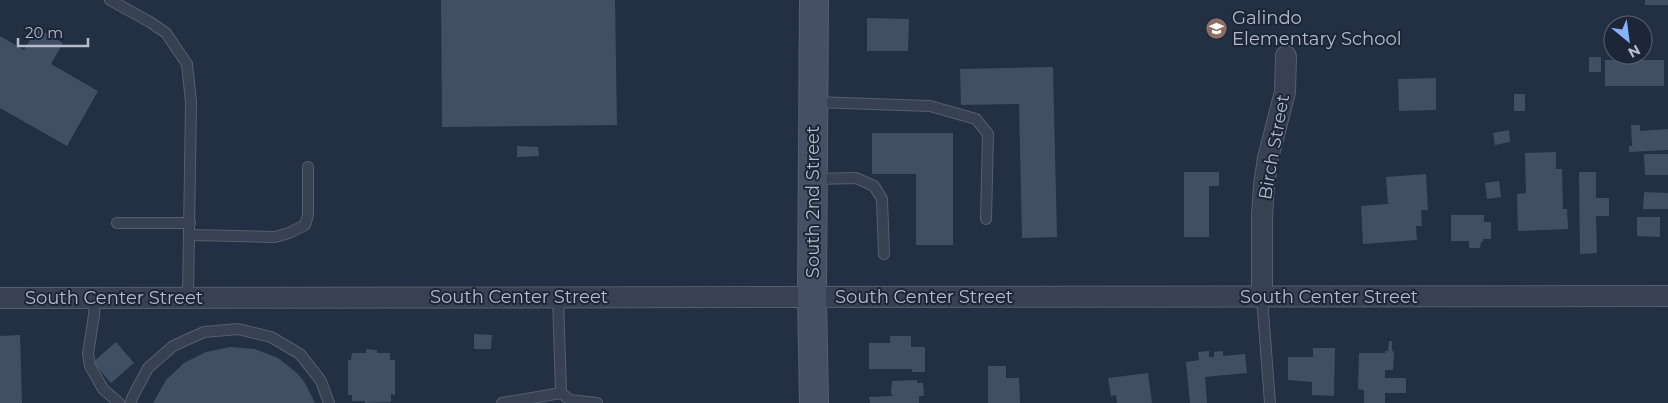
<svg xmlns="http://www.w3.org/2000/svg" width="1668" height="403" viewBox="0 0 1668 403" font-family="Montserrat,sans-serif">
<style>
.building{fill:#414f64}
.lines{fill:none;stroke-linecap:round;stroke-linejoin:round}
.lane-casing{stroke:#555f6f;stroke-width:12}
.street-casing{stroke:#555f6f;stroke-width:22}
.secondary-casing{stroke:#555f6f;stroke-width:30}
.lane{stroke:#374151;stroke-width:10}
.street{stroke:#374151;stroke-width:20}
.secondary{stroke:#455065;stroke-width:28}
.labels{text-anchor:middle;dominant-baseline:central;stroke-width:4;stroke-linejoin:round;paint-order:stroke}
.poi-label{font-size:18px;fill:#b4bccc;stroke:#1c2637;text-anchor:start}
.street-label{font-size:18px;fill:#b4bccc;stroke:#1c2637}
</style>
<rect width="100%" height="100%" fill="#232f42"/>
<!-- building -->
<g class="building">
<polygon points="441,0 615,0 617,125 442,127"/>
<rect x="1645" y="0" width="23" height="5"/>
<polygon points="867,18 909,19 908,51 867,51"/>
<polygon points="37,28 63,43 51,64 98,91 67,146 0,108 0,36 24,50"/>
<rect x="1589" y="57" width="12" height="15"/>
<rect x="1605" y="60" width="59" height="26"/>
<polygon points="1053,67 1057,237 1022,238 1019,104 961,105 960,69"/>
<polygon points="1436,78 1436,110 1399,111 1398,79"/>
<rect x="1514" y="94" width="11" height="17"/>
<polygon points="1631,125 1640,125 1640,131 1668,129 1668,150 1629,152 1629,146 1632,146"/>
<polygon points="1509,130 1510,142 1495,145 1493,133"/>
<polygon points="872,133 953,133 953,245 916,245 916,174 872,174"/>
<polygon points="517,146 538,147 539,156 517,157"/>
<polygon points="1556,152 1556,169 1562,169 1563,209 1567,209 1568,229 1518,231 1517,194 1526,193 1525,153"/>
<polygon points="1644,154 1668,154 1668,175 1645,175"/>
<polygon points="1184,172 1219,172 1219,186 1209,186 1209,237 1184,237"/>
<polygon points="1579,172 1596,172 1596,198 1609,198 1609,216 1596,216 1597,253 1580,254"/>
<polygon points="1426,174 1428,210 1421,210 1422,226 1416,226 1417,240 1363,244 1361,206 1388,204 1386,177"/>
<polygon points="1499,181 1501,197 1487,199 1485,183"/>
<polygon points="1644,192 1668,193 1668,209 1643,209"/>
<polygon points="1451,215 1484,215 1484,222 1491,222 1491,239 1483,239 1483,242 1481,242 1480,248 1469,248 1469,241 1451,241"/>
<polygon points="1637,217 1660,217 1660,237 1637,236"/>
<polygon points="474,334 492,335 491,349 474,349"/>
<polygon points="20,335 22,403 0,403 0,336"/>
<polygon points="890,336 911,336 911,347 925,347 925,372 912,372 912,369 869,369 869,343 890,343"/>
<polygon points="1389,341 1392,341 1392,351 1394,352 1393,370 1385,370 1385,378 1406,378 1406,393 1385,393 1385,403 1364,403 1364,390 1358,389 1359,353 1385,353 1385,351 1388,351"/>
<polygon points="116,342 134,363 111,383 93,362"/>
<polygon points="230,347 255,349 278,358 297,373 305,383 315,403 153,403 166,380 184,363 206,352"/>
<polygon points="1313,348 1335,348 1334,396 1312,395 1312,382 1288,380 1288,357 1313,357"/>
<polygon points="366,349 377,350 377,353 390,353 390,360 395,360 395,395 391,394 391,402 365,403 365,401 352,401 352,395 348,395 348,360 351,360 352,353 366,353"/>
<polygon points="1209,351 1209,357 1214,357 1214,352 1223,351 1223,356 1245,354 1247,373 1205,377 1207,403 1190,403 1186,362 1199,360 1198,352"/>
<polygon points="988,366 1006,366 1006,378 1019,378 1020,403 988,403"/>
<polygon points="1148,373 1152,403 1117,403 1116,395 1111,396 1108,378"/>
<polygon points="917,380 917,383 923,383 924,396 919,396 919,403 870,403 869,397 892,396 891,392 892,381"/>
</g>
<g class="lines">
<defs>
<g id="lane">
<polyline points="110,0 150,22 166,33 187,64 191,102 188,297"/>
<polyline points="814,102 930,106 976,119 988,134 986,219"/>
<polyline points="814,179 856,178 874,186 882,199 884,254"/>
<polyline points="117,223 190,223"/>
<polyline points="190,235 275,237 289,233 305,225 308,215 308,167"/>
<polyline points="558,297 561,393"/>
<polyline points="95,298 94,315 88,354 90,366 103,389 119,403"/>
<polyline points="1262,298 1270,403"/>
<polyline points="131,403 132,398 148,368 173,346 204,332 238,329 271,337 300,354 321,381 329,403"/>
<polyline points="502,403 561,393 570,400 597,403"/>
</g>
<g id="street">
<polyline points="0,298 1668,296"/>
<polyline points="1262,298 1262,216 1264,185 1268,158 1285,92 1286,56"/>
</g>
<polyline id="secondary" points="814,403 812,297 814,0"/>
</defs>
<!-- lane casing -->
<use href="#lane" class="lane-casing"/>
<!-- street casing -->
<use href="#street" class="street-casing"/>
<!-- secondary casing -->
<use href="#secondary" class="secondary-casing"/>
<!-- lane -->
<use href="#lane" class="lane"/>
<!-- street -->
<use href="#street" class="street"/>
<!-- secondary -->
<use href="#secondary" class="secondary"/>
</g>
<!-- icons -->
<defs>
<symbol id="school-disc" viewBox="-11 -11 22 22"><circle r="9.5" fill="#8d6e63" stroke="#1c2637"/><path d="M0-5L7-2L0 1L-7-2ZM-4 1L0 2.5L4 1V4Q0 6-4 4Z" fill="#fff"/></symbol>
</defs>
<g fill-rule="evenodd">
<use href="#school-disc" x="1204" y="16" width="25" height="25"/>
</g>
<g class="labels">
<!-- poi labels -->
<g class="poi-label">
<text x="1232" y="18">Galindo<tspan x="1232" dy="21">Elementary School</tspan></text>
</g>
<!-- street labels -->
<g class="street-label">
<text transform="translate(1274 147) rotate(-80)">Birch Street</text>
<text transform="translate(813 202) rotate(-90)">South 2nd Street</text>
<text x="519" y="297">South Center Street</text>
<text x="924" y="297">South Center Street</text>
<text x="1329" y="297">South Center Street</text>
<text x="114" y="298">South Center Street</text>
</g>
</g>
<!-- north arrow -->
<g transform="translate(1628 40) rotate(151)"><circle r="24" fill="#1c2637" stroke="#596273"/>
<path d="M0-4L9 19L0 12L-9 19Z" fill="#86b1ff"/>
<text y="-8" font-size="14" font-weight="bold" text-anchor="middle" fill="#b4bccc">N</text>
</g>
<!-- scale -->
<path d="M18 38v8h70v-8" fill="none" stroke="#b4bccc" stroke-width="2.5"/>
<text x="25" y="38" font-size="15" fill="#b4bccc" stroke="#1c2637" stroke-width="4" paint-order="stroke">20 m</text>
</svg>
